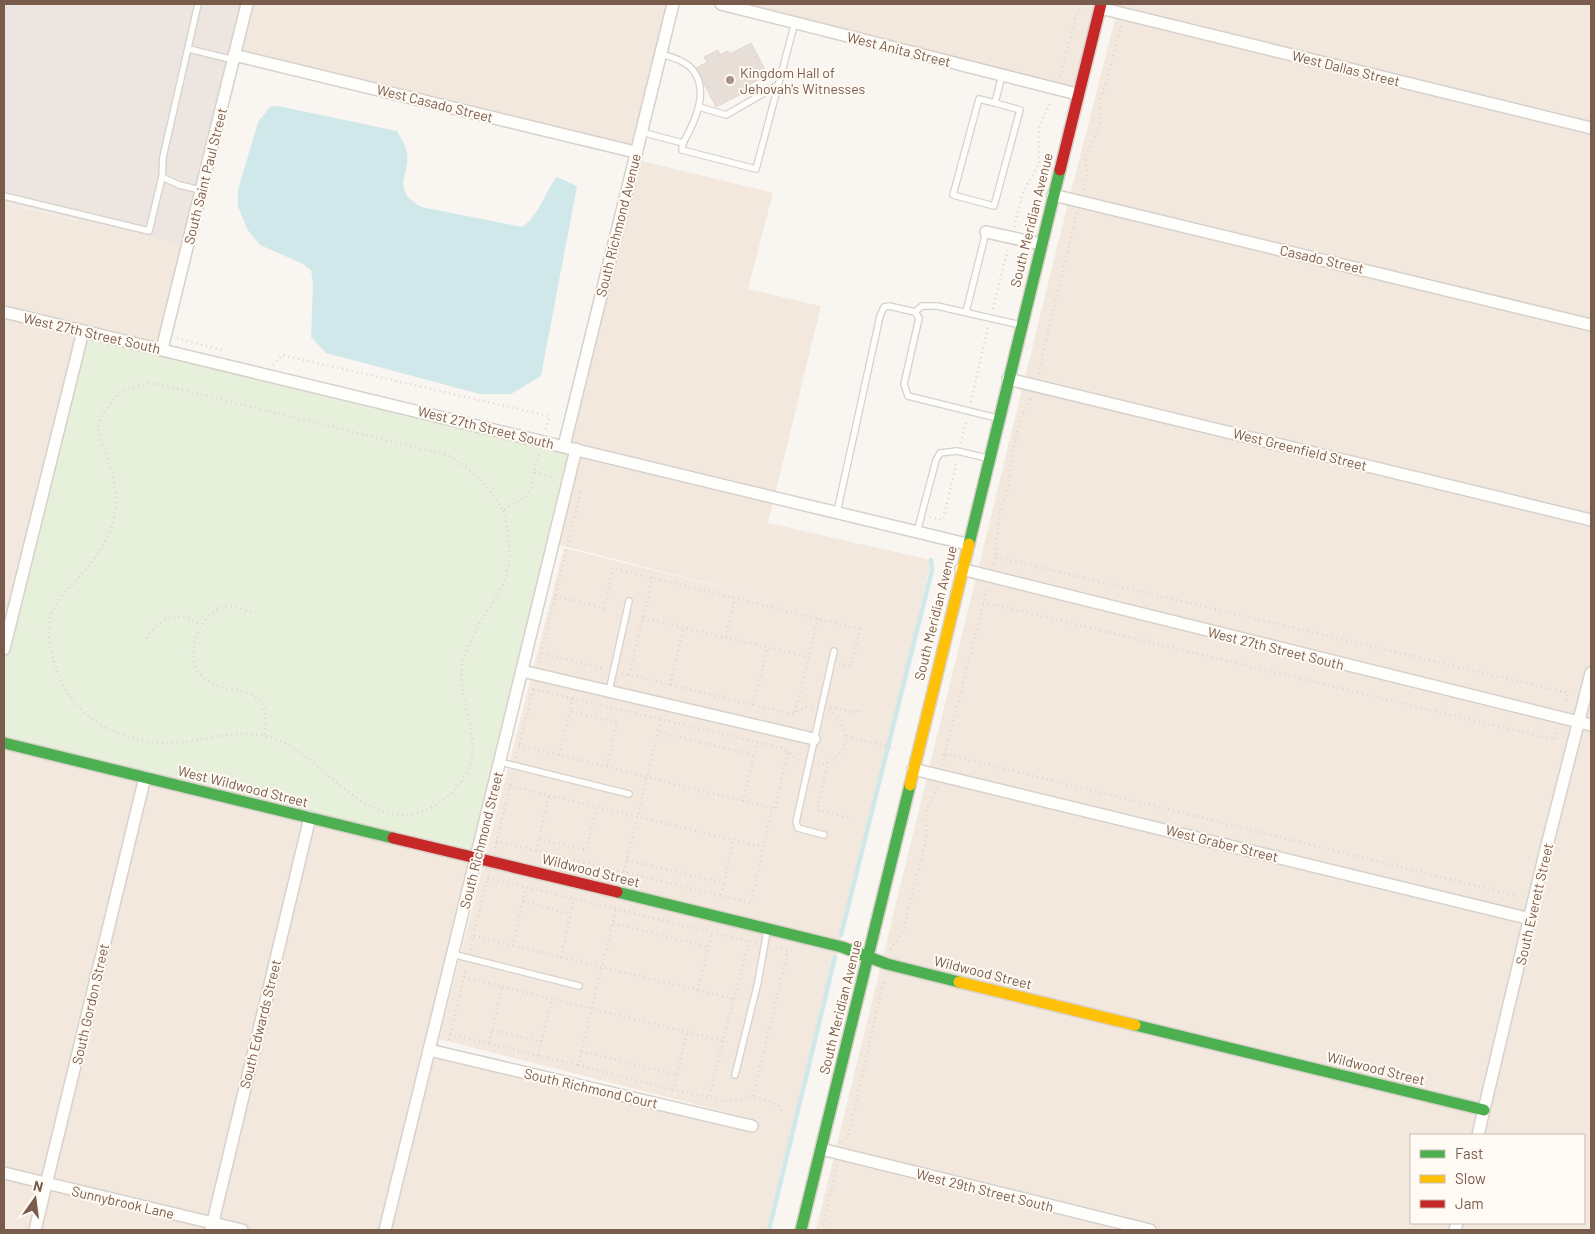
<svg xmlns="http://www.w3.org/2000/svg" width="1595" height="1234" viewBox="0 0 1595 1234" font-family="Barlow,sans-serif">
<style>
.residential{fill:#f2e8de;fill-rule:evenodd}
.industrial{fill:#ede5e0}
.green{fill:#e7f0db}
.water{fill:#d0e8ea}
.lines{fill:none;stroke-linecap:round;stroke-linejoin:round}
.stream{stroke:#d0e8ea;stroke-width:4.5}
.building{fill:#e6ded7;stroke:#e2d8d2}
.lane-casing{stroke:#d7d1cb;stroke-width:8}
.street-casing{stroke:#d7d1cb;stroke-width:14}
.fast-casing{stroke:#d9d2cb;stroke-width:14}
.slow-casing{stroke:#d9d2cb;stroke-width:14}
.jam-casing{stroke:#d9d2cb;stroke-width:14}
.path{stroke:#dcd5d0;stroke-width:2.5;stroke-dasharray:1 4;stroke-linecap:butt}
.lane{stroke:#fefefd;stroke-width:5.5}
.street{stroke:#fefefd;stroke-width:11}
.fast{stroke:#4caf50;stroke-width:11}
.slow{stroke:#ffc107;stroke-width:11}
.jam{stroke:#c62828;stroke-width:11}
.poi-dot{fill:#a69286;stroke:#fffaf3;stroke-width:2}
.labels{text-anchor:middle;dominant-baseline:central;stroke-width:4;stroke-linejoin:round;paint-order:stroke}
.street-label{font-size:14px;fill:#7a5c4d;stroke:#fffaf3}
.poi-label{font-size:14px;fill:#7a5c4d;stroke:#fffaf3;text-anchor:start}
</style>
<rect width="100%" height="100%" fill="#f9f5f0"/>
<!-- residential -->
<g class="residential">
<polygon points="246,4 673,4 635,152 234,55"/>
<polygon points="721,4 1100,4 1077,94"/>
<path d="M1119,4H1591V1230H816L1058,243ZM1411,1135H1584V1223H1411Z"/>
<polygon points="634,159 773,193 748,289 821,306 768,523 931,560 914,636 769,1230 4,1230 4,743 476,858 429,1050 773,1124 439,1039 564,548 764,598 553,543 564,446"/>
<polygon points="4,203 187,246 162,349 4,649"/>
</g>
<!-- industrial -->
<polygon class="industrial" points="4,4 246,4 187,246 4,202"/>
<!-- green -->
<polygon class="green" points="83,331 576,449 476,858 4,743 4,649"/>
<!-- water -->
<path class="water" d="M278,106L397,131C400,137 404,143 406,149C413,174 388,188 421,207L522,227C539,216 544,193 557,177L577,186L541,376L511,394H480L326,353L311,337L313,284L311,270L303,264L260,245L247,229L238,206V190L258,122L270,107Z"/>
<g class="lines">
<!-- stream -->
<g class="stream">
<polyline points="841,935 932,570 931,560"/>
<polyline points="769,1230 835,957"/>
</g>
</g>
<!-- building -->
<polygon class="building" points="751,43 768,75 748,85 751,89 716,107 696,68 707,62 704,57 718,50 720,55 728,51 730,54"/>
<g class="lines">
<defs>
<g id="lane">
<polyline points="198,4 163,157 162,177 179,185 201,190"/>
<polyline points="189,49 234,60"/>
<path d="M661,54C671,57 681,59 689,66C712,87 695,122 683,143"/>
<polyline points="995,103 1020,110 994,206 953,195 979,99 995,103 1002,75"/>
<polyline points="699,107 726,115 778,85"/>
<polyline points="641,132 683,143 682,150 756,169 795,22"/>
<polyline points="4,196 149,231 162,177"/>
<polyline points="915,312 922,306 937,306 1021,325"/>
<polyline points="966,312 986,232"/>
<polyline points="837,512 880,316 884,307 889,306 915,312 919,318 904,384 908,396 997,418"/>
<polyline points="917,532 936,460 940,453 957,451 987,458"/>
<polyline points="609,691 629,601"/>
<polyline points="500,762 629,794"/>
<polyline points="824,835 798,828 796,822 834,651"/>
<polyline points="452,954 579,986"/>
<polyline points="735,1075 758,982 767,931"/>
</g>
<g id="street">
<polyline points="721,4 1077,94"/>
<polyline points="1100,8 1591,128"/>
<polyline points="234,55 635,152"/>
<polyline points="1053,195 1591,325"/>
<polyline points="986,232 1041,244"/>
<polyline points="4,312 967,544"/>
<polyline points="162,349 247,4"/>
<polyline points="1008,379 1591,520"/>
<polyline points="564,446 673,4"/>
<polyline points="961,569 1591,725"/>
<polyline points="4,649 83,331"/>
<polyline points="522,671 814,739"/>
<polyline points="913,769 1531,919"/>
<polyline points="429,1050 752,1126"/>
<polyline points="1478,1135 1545,853 1591,673"/>
<polyline points="821,1149 1150,1230"/>
<polyline points="4,1173 242,1230"/>
<polyline points="35,1230 145,777"/>
<polyline points="211,1230 310,817"/>
<polyline points="385,1230 576,449"/>
<polyline points="1455,1230 1457,1223"/>
</g>
<g id="fast">
<polyline points="969,544 1060,170"/>
<polyline points="4,743 393,838"/>
<polyline points="617,892 842,947 887,964 959,982"/>
<polyline points="1135,1025 1484,1110"/>
<polyline points="801,1230 910,785"/>
</g>
<g id="slow">
<polyline points="910,785 969,544"/>
<polyline points="959,982 1135,1025"/>
</g>
<g id="jam">
<polyline points="1060,170 1101,4"/>
<polyline points="393,838 617,892"/>
</g>
</defs>
<!-- lane casing -->
<use href="#lane" class="lane-casing"/>
<!-- street casing -->
<use href="#street" class="street-casing"/>
<!-- fast casing -->
<use href="#fast" class="fast-casing"/>
<!-- slow casing -->
<use href="#slow" class="slow-casing"/>
<!-- jam casing -->
<use href="#jam" class="jam-casing"/>
<!-- path -->
<g class="path">
<polyline points="1060,77 1076,17 1082,4"/>
<polyline points="1083,190 1087,173 1085,158 1100,124 1100,102 1122,25"/>
<polyline points="1014,227 1023,192 1039,164 1039,126 1051,101"/>
<polyline points="993,309 1008,249"/>
<polyline points="177,338 222,350"/>
<polyline points="273,365 282,355 549,416 545,432"/>
<polyline points="1038,374 1077,212"/>
<polyline points="971,402 988,327"/>
<polyline points="961,443 967,419"/>
<polyline points="539,454 534,472 555,478"/>
<path d="M503,511C511,540 514,568 498,594C489,610 478,623 471,640C468,648 463,657 462,666C458,696 476,725 472,756C469,775 455,793 439,803C366,850 324,745 261,735C243,732 226,735 208,738C167,747 136,745 100,724C81,713 67,696 59,676C52,658 44,632 52,613C57,600 68,589 77,579C92,563 105,546 112,525C119,504 115,477 107,456C105,449 99,439 98,431C97,416 113,401 122,390L150,383L167,386L450,456C475,473 489,485 503,511C523,496 531,502 534,472"/>
<polyline points="930,517 943,520 957,460"/>
<polyline points="996,557 1568,693 1565,705"/>
<polyline points="994,564 1000,509 1009,488 1009,471 1020,418 1032,397"/>
<polyline points="555,596 604,608 613,568 860,629 851,666 839,664"/>
<polyline points="983,602 1555,740 1558,730"/>
<path d="M251,612C241,609 227,603 218,609C196,622 182,660 205,679C230,700 274,677 264,735"/>
<polyline points="643,618 809,657"/>
<polyline points="726,637 735,598"/>
<path d="M147,638C159,617 180,608 201,626"/>
<polyline points="542,653 604,669"/>
<polyline points="539,663 581,490"/>
<polyline points="622,673 791,714 795,713"/>
<polyline points="629,675 653,577"/>
<polyline points="670,685 684,627"/>
<path d="M533,689L782,748C790,751 793,758 800,763"/>
<polyline points="573,698 570,711 617,722 607,767"/>
<polyline points="753,705 768,647"/>
<polyline points="812,707 805,707 795,713 818,618"/>
<polyline points="830,707 858,713 859,708"/>
<path d="M829,710C850,725 852,751 828,762L817,810L852,818"/>
<polyline points="661,720 658,732 754,755"/>
<polyline points="846,736 895,748"/>
<polyline points="519,745 775,809 788,750"/>
<polyline points="945,754 1518,896"/>
<polyline points="559,755 570,711"/>
<polyline points="516,758 534,686"/>
<polyline points="942,765 987,589"/>
<polyline points="818,766 828,762"/>
<polyline points="510,786 763,847"/>
<polyline points="743,801 757,742"/>
<polyline points="539,839 586,850 597,807"/>
<polyline points="496,841 751,903 772,808"/>
<polyline points="495,848 513,773"/>
<polyline points="536,851 549,795"/>
<polyline points="627,860 724,883 733,840"/>
<polyline points="624,872 658,732"/>
<polyline points="488,878 756,943"/>
<polyline points="721,895 724,883"/>
<polyline points="523,901 570,914"/>
<polyline points="613,923 708,947"/>
<polyline points="474,936 734,999"/>
<polyline points="513,946 526,887"/>
<polyline points="890,949 903,931 927,835 925,814 937,787"/>
<polyline points="470,950 488,875"/>
<polyline points="561,957 574,899"/>
<polyline points="464,977 723,1041 749,941"/>
<polyline points="698,990 712,932"/>
<polyline points="492,1030 541,1042"/>
<polyline points="450,1034 578,1065 616,909"/>
<polyline points="449,1040 466,968"/>
<polyline points="723,1041 709,1097 728,1102 753,1096 777,1104 783,1112"/>
<polyline points="489,1043 502,987"/>
<polyline points="581,1051 677,1075 687,1032"/>
<polyline points="538,1056 552,999"/>
<polyline points="578,1065 673,1090"/>
<polyline points="677,1075 673,1090 709,1097"/>
<polyline points="753,1096 788,951 773,947"/>
<polyline points="842,1142 848,1137 884,979"/>
<polyline points="822,1230 837,1164"/>
</g>
<!-- lane -->
<use href="#lane" class="lane"/>
<!-- street -->
<use href="#street" class="street"/>
<!-- fast -->
<use href="#fast" class="fast"/>
<!-- slow -->
<use href="#slow" class="slow"/>
<!-- jam -->
<use href="#jam" class="jam"/>
</g>
<!-- markers -->
<circle class="poi-dot" cx="730" cy="80" r="5"/>
<g class="labels">
<!-- street labels -->
<g class="street-label">
<text transform="translate(899 49) rotate(14)">West Anita Street</text>
<text transform="translate(1346 68) rotate(14)">West Dallas Street</text>
<text transform="translate(435 103) rotate(14)">West Casado Street</text>
<text transform="translate(205 176) rotate(-76)">South Saint Paul Street</text>
<text transform="translate(1031 220) rotate(-76)">South Meridian Avenue</text>
<text transform="translate(618 225) rotate(-76)">South Richmond Avenue</text>
<text transform="translate(1322 259) rotate(13)">Casado Street</text>
<text transform="translate(92 333) rotate(13)">West 27th Street South</text>
<text transform="translate(486 427) rotate(14)">West 27th Street South</text>
<text transform="translate(1300 449) rotate(14)">West Greenfield Street</text>
<text transform="translate(935 613) rotate(-76)">South Meridian Avenue</text>
<text transform="translate(1276 648) rotate(14)">West 27th Street South</text>
<text transform="translate(243 786) rotate(14)">West Wildwood Street</text>
<text transform="translate(481 840) rotate(-76)">South Richmond Street</text>
<text transform="translate(1222 843) rotate(14)">West Graber Street</text>
<text transform="translate(591 870) rotate(14)">Wildwood Street</text>
<text transform="translate(1534 904) rotate(-77)">South Everett Street</text>
<text transform="translate(983 972) rotate(14)">Wildwood Street</text>
<text transform="translate(90 1004) rotate(-77)">South Gordon Street</text>
<text transform="translate(840 1007) rotate(-76)">South Meridian Avenue</text>
<text transform="translate(260 1024) rotate(-76)">South Edwards Street</text>
<text transform="translate(1376 1068) rotate(14)">Wildwood Street</text>
<text transform="translate(591 1088) rotate(13)">South Richmond Court</text>
<text transform="translate(985 1190) rotate(14)">West 29th Street South</text>
<text transform="translate(123 1202) rotate(13)">Sunnybrook Lane</text>
</g>
<!-- poi labels -->
<g class="poi-label">
<text x="740" y="72">Kingdom Hall of<tspan x="740" dy="16">Jehovah's Witnesses</tspan></text>
</g>
</g>
<!-- border -->
<rect width="1595" height="1234" fill="none" stroke="#7a5c4d" stroke-width="10"/>
<!-- legend -->
<rect x="1410" y="1134" width="175" height="90" fill="#fffaf3" stroke="#cabbb1"/>
<rect x="1420" y="1150" width="25" height="8" fill="#4caf50" stroke="#cabbb1"/>
<text x="1455" y="1159" font-size="15" fill="#7a5c4d">Fast</text>
<rect x="1420" y="1175" width="25" height="8" fill="#ffc107" stroke="#cabbb1"/>
<text x="1455" y="1184" font-size="15" fill="#7a5c4d">Slow</text>
<rect x="1420" y="1200" width="25" height="8" fill="#c62828" stroke="#cabbb1"/>
<text x="1455" y="1209" font-size="15" fill="#7a5c4d">Jam</text>
<!-- north arrow -->
<g transform="translate(35 1199) rotate(14)" stroke="#fffaf3" stroke-width="4" paint-order="stroke">
<path d="M0-4L9 19L0 12L-9 19Z" fill="#7a5c4d"/>
<text y="-8" font-size="14" font-weight="bold" text-anchor="middle" fill="#7a5c4d">N</text>
</g>
</svg>
